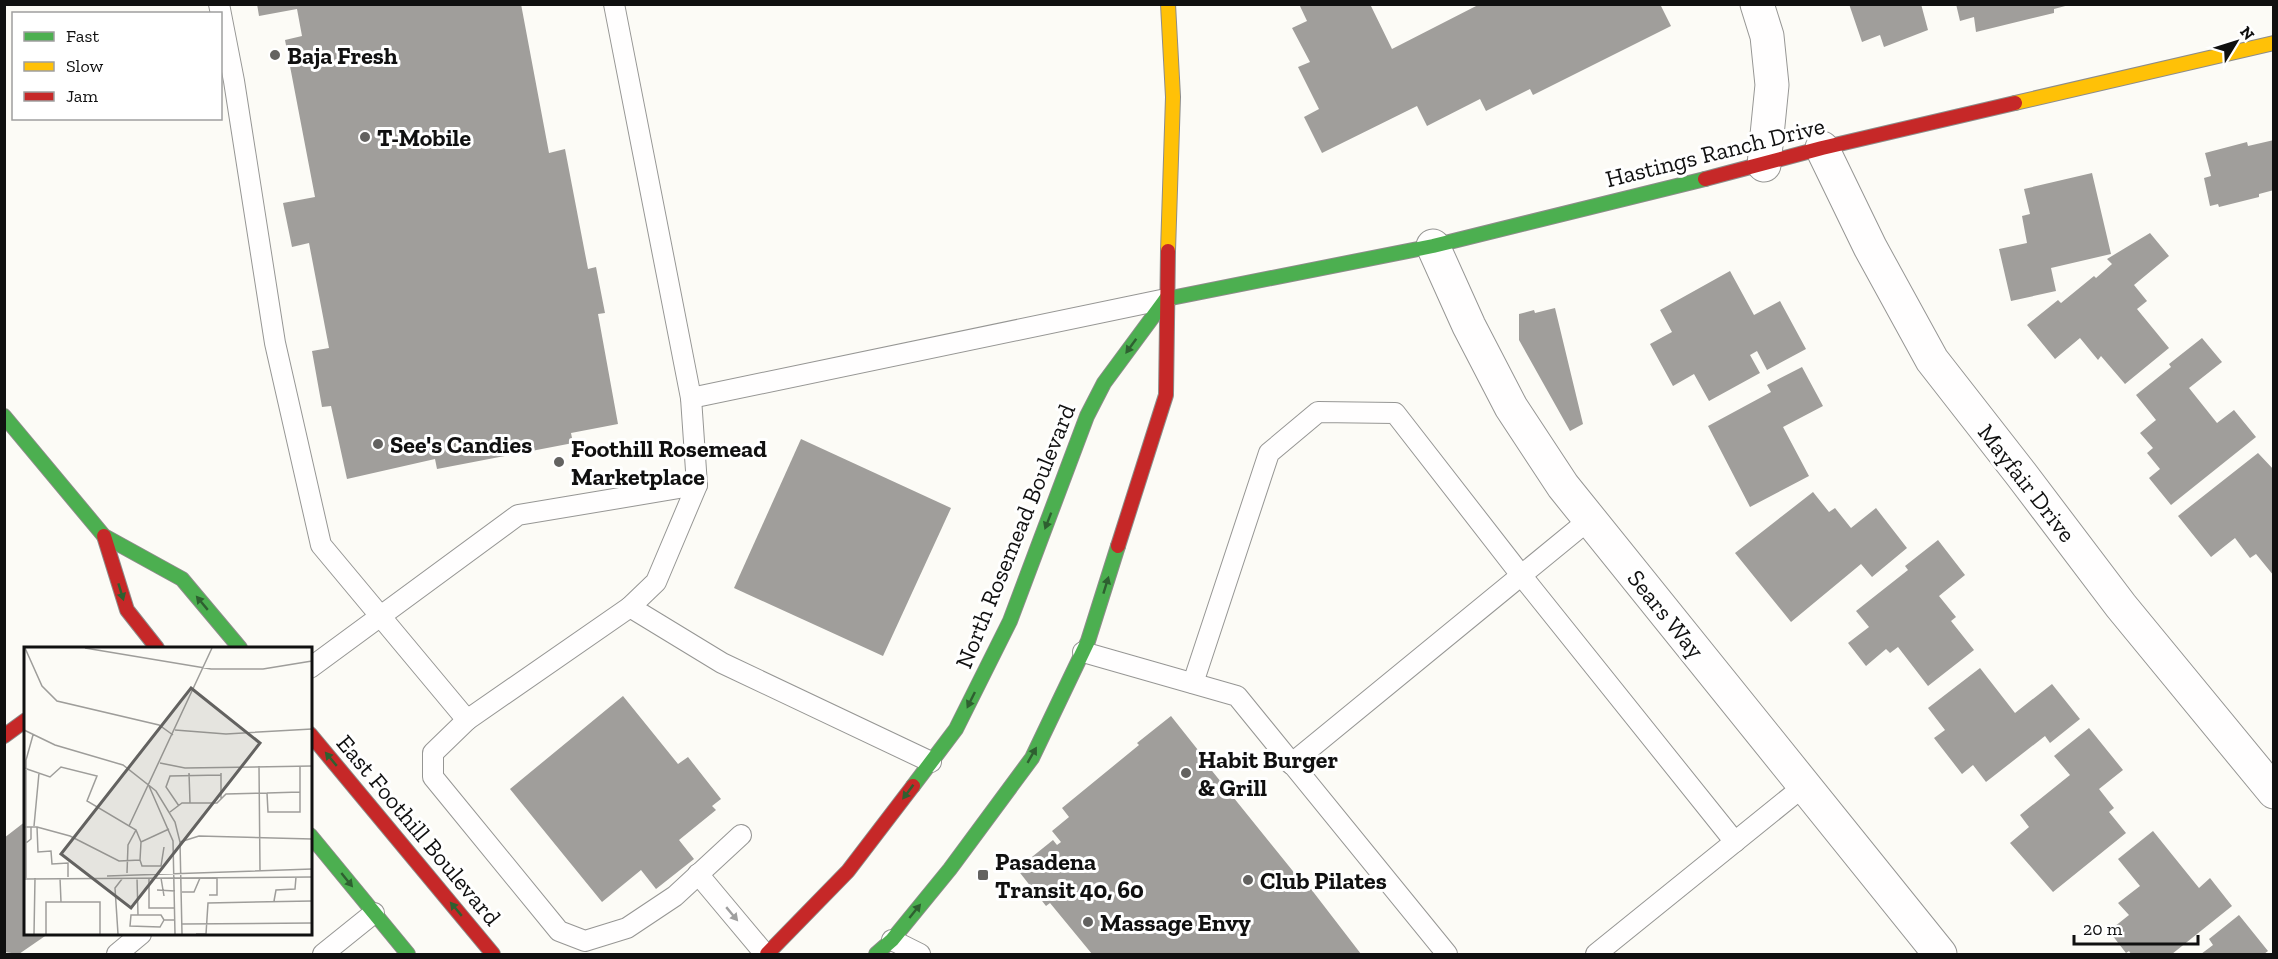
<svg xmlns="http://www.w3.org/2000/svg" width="2278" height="959" viewBox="0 0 2278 959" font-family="'Zilla Slab',serif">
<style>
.building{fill:#a09e9b}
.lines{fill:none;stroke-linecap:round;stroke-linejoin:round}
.lane-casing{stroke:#969694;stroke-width:22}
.street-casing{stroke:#969694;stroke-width:35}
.fast-casing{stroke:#8d8c8a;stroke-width:16}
.slow-casing{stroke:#8d8c8a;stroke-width:16}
.jam-casing{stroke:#8d8c8a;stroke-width:16}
.lane{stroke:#fffefe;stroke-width:20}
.street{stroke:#fffefe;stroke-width:33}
.fast{stroke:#4caf50;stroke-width:14}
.slow{stroke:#ffc107;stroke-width:14}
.jam{stroke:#c62828;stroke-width:14}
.oneway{fill:#2e6030}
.oneway2{fill:#9f9f9f}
.poi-dot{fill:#636260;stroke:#fff;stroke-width:2}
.labels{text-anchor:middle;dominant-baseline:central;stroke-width:6;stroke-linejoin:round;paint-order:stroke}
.poi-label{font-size:24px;font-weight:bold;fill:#101010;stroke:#fff;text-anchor:start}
.street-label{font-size:24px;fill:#101010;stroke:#fff}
.inset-road{fill:none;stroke:#9e9d9a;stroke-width:1.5}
.view{fill:#636260;fill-opacity:0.15;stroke:#636260;stroke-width:3}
.inset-edge{fill:none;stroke:#101010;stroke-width:3}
</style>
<rect width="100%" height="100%" fill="#fcfbf6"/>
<!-- building -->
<g class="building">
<polygon points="257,4 521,4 549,153 565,149 588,269 596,267 605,313 598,314 618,424 571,433 573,443 437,469 435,459 347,479 331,406 322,407 312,351 329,348 309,243 292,247 283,203 315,197 285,40 302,36 297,9 259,16"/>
<polygon points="1299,4 1370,4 1392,49 1480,4 1660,4 1671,26 1533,95 1530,89 1486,111 1480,99 1427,126 1417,106 1322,153 1304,117 1319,109 1298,67 1310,62 1292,28 1307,21"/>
<polygon points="1849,4 1921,4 1928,30 1884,47 1880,35 1862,42"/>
<polygon points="1956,4 2069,4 2069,5 2054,9 2054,13 1976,32 1974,17 1960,21"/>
<polygon points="2274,140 2274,190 2259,194 2259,197 2219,207 2218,204 2210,206 2204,178 2211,176 2205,153 2247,142 2248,146"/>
<polygon points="2092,173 2111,254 2051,268 2056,291 2011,301 1999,249 2027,243 2022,216 2030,214 2024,189"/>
<polygon points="2150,233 2169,256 2134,285 2147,301 2137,309 2169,348 2125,384 2101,356 2098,360 2080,338 2055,359 2027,325 2058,300 2061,303 2094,276 2096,278 2112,264 2107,259"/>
<polygon points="1730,271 1754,315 1780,301 1806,349 1767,370 1757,351 1750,355 1760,373 1709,401 1694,374 1673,386 1650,344 1672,332 1660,310"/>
<polygon points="1555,308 1583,424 1570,431 1519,340 1519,314 1534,310 1535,313"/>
<polygon points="2202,338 2222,362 2189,388 2217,423 2234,410 2256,437 2171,505 2149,478 2160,469 2147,453 2153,448 2140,433 2156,420 2136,395 2171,367 2169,364"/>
<polygon points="1802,367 1823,406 1783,427 1809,476 1750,507 1708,426 1771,392 1767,385"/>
<polygon points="801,439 951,508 883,656 734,588"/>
<polygon points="2258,453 2274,470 2274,576 2256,554 2250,558 2235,538 2211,557 2178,516"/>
<polygon points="1813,492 1829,512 1835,508 1851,528 1876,508 1907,548 1872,577 1861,564 1791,622 1735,553"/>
<polygon points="1938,540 1965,575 1939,596 1956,617 1951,621 1974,650 1928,686 1898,647 1890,653 1886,649 1866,666 1848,643 1869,627 1856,611 1908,570 1905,566"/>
<polygon points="1980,668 2015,713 2052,684 2080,719 2050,743 2045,736 1986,782 1973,765 1962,774 1934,738 1945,730 1928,708"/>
<polygon points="623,696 678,764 688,757 721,799 712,806 716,810 679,840 694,859 656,889 641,870 602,902 510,789"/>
<polygon points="1171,716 1198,750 1196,751 1309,891 1311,889 1361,954 1092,954 1050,903 1046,906 1017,869 1053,840 1057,845 1061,842 1052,831 1069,817 1062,808 1139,745 1137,743"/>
<polygon points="2089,728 2123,770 2099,789 2114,808 2109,812 2126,833 2053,892 2010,843 2029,827 2020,815 2070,775 2054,756"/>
<polygon points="26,821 26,934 48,934 19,954 4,952 4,838"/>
<polygon points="2153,831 2199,888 2210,878 2232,906 2172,954 2131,954 2129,951 2126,953 2109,931 2129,915 2118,903 2140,886 2118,859"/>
<polygon points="2239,915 2268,951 2264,954 2201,954 2213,945 2209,939"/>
</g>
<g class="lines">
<defs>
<g id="lane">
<polyline points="219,4 234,81 275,343 321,545 467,720 630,607"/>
<polyline points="691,398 1166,299"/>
<polyline points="697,485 656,582 630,607 722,663 931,762"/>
<polyline points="1083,652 1237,696 1447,954"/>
<polyline points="310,668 518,515 697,485 691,398 614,4"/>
<polyline points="1193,683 1269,453 1318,412 1395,413 1521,575 1735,842"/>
<polyline points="467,720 433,753 433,777 559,931 585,941 627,928 675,896 741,835"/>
<polyline points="1291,764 1590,519"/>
<polyline points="698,874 765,954"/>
<polyline points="892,940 920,954"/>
<polyline points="117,954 141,934"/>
<polyline points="323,954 374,913"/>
<polyline points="1596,954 1804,786"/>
</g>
<g id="street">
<polyline points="1757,4 1767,36 1772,85 1764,165"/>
<polyline points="1822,148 1870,247 1932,360 2021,474 2121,606 2274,792"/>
<polyline points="1433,246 1469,326 1511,407 1563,486 1940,954"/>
</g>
<g id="fast">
<polyline points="1166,299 1433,246 1705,179"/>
<polyline points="4,416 104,536 182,579 240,648"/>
<polyline points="913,786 956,729 1010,621 1087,416 1104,383 1166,299"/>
<polyline points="310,835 408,954"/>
<polyline points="876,954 892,940 950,869 1032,758 1088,641 1118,546"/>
</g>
<g id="slow">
<polyline points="2015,103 2274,43"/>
<polyline points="1168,251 1173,97 1168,4"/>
</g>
<g id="jam">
<polyline points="1705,179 1822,148 2015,103"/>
<polyline points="104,536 127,610 157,648"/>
<polyline points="1118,546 1166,395 1168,251"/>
<polyline points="310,734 493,954"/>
<polyline points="4,736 26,720"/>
<polyline points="767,954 848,871 913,786"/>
</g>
</defs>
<!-- lane casing -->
<use href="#lane" class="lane-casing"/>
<!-- street casing -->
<use href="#street" class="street-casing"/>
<!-- fast casing -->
<use href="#fast" class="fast-casing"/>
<!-- slow casing -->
<use href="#slow" class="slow-casing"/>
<!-- jam casing -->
<use href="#jam" class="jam-casing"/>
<!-- lane -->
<use href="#lane" class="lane"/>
<!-- street -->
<use href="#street" class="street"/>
<!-- fast -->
<use href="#fast" class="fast"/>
<!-- slow -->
<use href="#slow" class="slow"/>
<!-- jam -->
<use href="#jam" class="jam"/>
</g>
<!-- one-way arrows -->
<defs><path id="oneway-solid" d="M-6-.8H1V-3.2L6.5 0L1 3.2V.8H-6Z" transform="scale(1.5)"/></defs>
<g class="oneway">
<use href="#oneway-solid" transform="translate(1131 346) rotate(126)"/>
<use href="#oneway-solid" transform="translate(1048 521) rotate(111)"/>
<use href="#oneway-solid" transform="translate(1106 585) rotate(-73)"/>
<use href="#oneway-solid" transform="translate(121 592) rotate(73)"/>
<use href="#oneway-solid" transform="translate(202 603) rotate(-130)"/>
<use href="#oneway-solid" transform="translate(971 700) rotate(116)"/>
<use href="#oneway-solid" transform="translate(1032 755) rotate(-60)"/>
<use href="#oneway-solid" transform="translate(331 759) rotate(-130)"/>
<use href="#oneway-solid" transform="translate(908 792) rotate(127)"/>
<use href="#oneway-solid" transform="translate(347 880) rotate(51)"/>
<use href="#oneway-solid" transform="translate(456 909) rotate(-130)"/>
<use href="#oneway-solid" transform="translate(915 911) rotate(-51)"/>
</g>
<use class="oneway2" href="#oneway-solid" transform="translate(732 914) rotate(50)"/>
<!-- markers -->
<g class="poi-dot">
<circle cx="275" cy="55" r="6"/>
<circle cx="365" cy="137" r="6"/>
<circle cx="378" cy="444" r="6"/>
<circle cx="559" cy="462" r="6"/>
<circle cx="1186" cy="773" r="6"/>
<rect x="977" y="869" width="12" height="12" rx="3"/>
<circle cx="1248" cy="880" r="6"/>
<circle cx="1088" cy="922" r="6"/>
</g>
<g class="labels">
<!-- poi labels -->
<g class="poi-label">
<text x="287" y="55">Baja Fresh</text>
<text x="377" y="137">T-Mobile</text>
<text x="390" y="444">See's Candies</text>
<text x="571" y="448">Foothill Rosemead<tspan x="571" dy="28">Marketplace</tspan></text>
<text x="1198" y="759">Habit Burger<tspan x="1198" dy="28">&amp; Grill</tspan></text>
<text x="995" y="861">Pasadena<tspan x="995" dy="28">Transit 40, 60</tspan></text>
<text x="1260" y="880">Club Pilates</text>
<text x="1100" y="922">Massage Envy</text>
</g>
<!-- street labels -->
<g class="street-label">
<text transform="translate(1715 152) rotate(-14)">Hastings Ranch Drive</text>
<text transform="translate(2027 483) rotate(52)">Mayfair Drive</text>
<text transform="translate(1015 536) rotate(-68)">North Rosemead Boulevard</text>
<text transform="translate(1666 614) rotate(51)">Sears Way</text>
<text transform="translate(419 830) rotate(50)">East Foothill Boulevard</text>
</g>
</g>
<!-- overview -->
<g transform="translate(24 647)">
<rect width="288" height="288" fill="#fcfbf6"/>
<path class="inset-road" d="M1,1L18,39L33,54L135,78L149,88M61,1L187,22H239L288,14M0,83L31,98L99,118L132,144L151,175L156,195L158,287M151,83L202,87L288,82M136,116L161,121L288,119M235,119L236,223M0,121L26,130L37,120L73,129L63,154L112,183L104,198L103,226M165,126L166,156M197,126V152M125,139L149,194L151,287M243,146L276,145M155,159L142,140L146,129L197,128M146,165L158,156H193L202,147L243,146L244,165H276V119M10,179L15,126M105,179L188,1M1,180H13L14,205L27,204L28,217L44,216V230M13,180L46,189L95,214L116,213L117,195M112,183L117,195L145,182M156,195L175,189L288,192M2,196L7,192V180M116,213L118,219H137L140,200M83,229L288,222M2,231V113L9,88M36,231L37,255M113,231L114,268M125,231V261H151M137,231L140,249M0,232L288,230M133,243L151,244M158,245H170L176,231M185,248H193V231M250,254L252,243L271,242L272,230M140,273L136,280L106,279L107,268H137L140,273H151M158,277L288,276M10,287L11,231M22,287V255H76V287M94,287L91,241L98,232M172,287H182L184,256L288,254"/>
<path class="view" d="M167,41L236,96L107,261L37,207Z"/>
<rect width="288" height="288" class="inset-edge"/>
</g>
<!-- border -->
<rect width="2278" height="959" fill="none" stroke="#101010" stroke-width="12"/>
<!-- legend -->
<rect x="12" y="12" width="210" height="108" fill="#ffffff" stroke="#9f9f9f" stroke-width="1.5"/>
<rect x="24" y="32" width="30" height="9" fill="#4caf50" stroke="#9f9f9f" stroke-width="1.5"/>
<text x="66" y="42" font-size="18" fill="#101010">Fast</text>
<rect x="24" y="62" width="30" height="9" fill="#ffc107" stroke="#9f9f9f" stroke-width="1.5"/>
<text x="66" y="72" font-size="18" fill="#101010">Slow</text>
<rect x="24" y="92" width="30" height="9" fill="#c62828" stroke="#9f9f9f" stroke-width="1.5"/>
<text x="66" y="102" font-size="18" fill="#101010">Jam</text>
<!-- north arrow -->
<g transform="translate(2236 42) rotate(52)" stroke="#ffffff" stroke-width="4.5" paint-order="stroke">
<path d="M0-4.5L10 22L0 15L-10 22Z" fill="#101010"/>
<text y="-9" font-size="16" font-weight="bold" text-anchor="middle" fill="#101010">N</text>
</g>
<!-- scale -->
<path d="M2074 935v9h124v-9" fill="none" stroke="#101010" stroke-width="3"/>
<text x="2083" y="935" font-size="18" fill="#101010" stroke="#ffffff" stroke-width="4.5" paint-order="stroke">20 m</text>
</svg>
